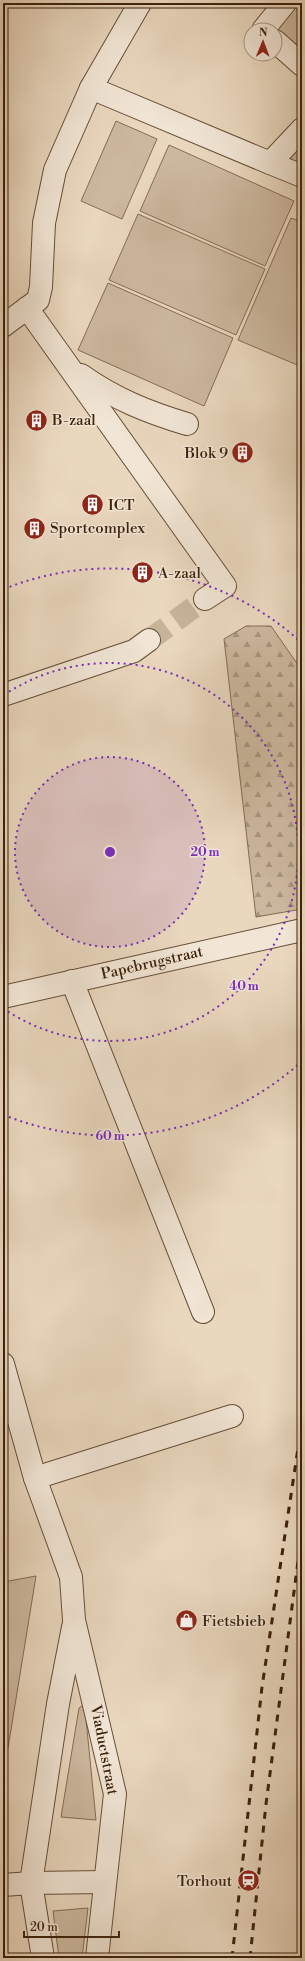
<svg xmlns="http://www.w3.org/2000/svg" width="305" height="1961" viewBox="0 0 305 1961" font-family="'Libre Bodoni',serif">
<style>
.green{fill:#ccb89f;stroke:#846c54}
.forest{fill:url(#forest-firs);stroke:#846c54}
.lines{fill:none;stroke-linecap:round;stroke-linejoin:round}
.minor-tunnel{stroke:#c6b39a;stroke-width:22;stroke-dasharray:22 11;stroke-linecap:butt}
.minor-casing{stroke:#674e37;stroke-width:24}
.minor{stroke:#f1e5d5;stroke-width:22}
.rail{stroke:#3c210a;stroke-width:3;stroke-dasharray:7 7;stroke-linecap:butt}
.ring{fill:none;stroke:#7b2cbf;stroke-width:2;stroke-dasharray:2 4}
.labels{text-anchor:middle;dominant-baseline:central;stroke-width:3;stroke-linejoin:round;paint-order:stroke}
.poi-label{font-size:15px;fill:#3c210a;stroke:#f1e5d5;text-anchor:start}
.street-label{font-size:15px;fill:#3c210a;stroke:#f1e5d5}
.centre{fill:#7b2cbf;stroke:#f1e5d5;stroke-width:2}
.ring-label{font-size:12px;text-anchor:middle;font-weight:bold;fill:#7b2cbf;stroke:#f1e5d5;stroke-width:3;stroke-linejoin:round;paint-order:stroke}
</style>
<defs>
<pattern id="forest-firs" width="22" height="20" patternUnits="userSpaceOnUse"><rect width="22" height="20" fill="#ccb89f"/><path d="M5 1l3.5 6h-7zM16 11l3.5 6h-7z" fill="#a79580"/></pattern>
</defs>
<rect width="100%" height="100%" fill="#e9d7be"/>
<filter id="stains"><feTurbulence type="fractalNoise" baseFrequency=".005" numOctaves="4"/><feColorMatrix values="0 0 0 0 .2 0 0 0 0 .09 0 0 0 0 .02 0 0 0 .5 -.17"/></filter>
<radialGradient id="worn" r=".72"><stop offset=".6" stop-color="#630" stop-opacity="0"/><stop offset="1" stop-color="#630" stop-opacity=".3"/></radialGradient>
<!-- green -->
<g class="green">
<polygon points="298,3 302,3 302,53 276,29"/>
<polygon points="116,121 157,139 122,219 81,201"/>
<polygon points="302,136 302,166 282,157"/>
<polygon points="169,145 294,201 265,266 140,211"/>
<polygon points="138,214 265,269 236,335 109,280"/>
<polygon points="291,218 302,222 302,367 238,340"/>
<polygon points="108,283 233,338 204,406 78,350"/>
<polygon points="36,1576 8,1748 3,1746 3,1685 7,1669 3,1639 3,1582"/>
<polygon points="82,1706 85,1709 96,1820 61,1817 79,1708"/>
<polygon points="88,1908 82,1958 59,1958 53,1911"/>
</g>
<!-- forest -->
<polygon class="forest" points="246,626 271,626 296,662 302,666 302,909 256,917 224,639"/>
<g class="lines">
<!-- minor-tunnel -->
<polyline class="minor-tunnel" points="149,640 205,599"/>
<defs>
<g id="minor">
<polyline points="263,30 285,3"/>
<polyline points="275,41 302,65"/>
<polyline points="91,88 270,163 302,129"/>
<polyline points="270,163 302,176"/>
<polyline points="27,308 225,586 205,599"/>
<polyline points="3,326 38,300 41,287 44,223 55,170 91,88 140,3"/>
<path d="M81,375C115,399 147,412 187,424"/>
<polyline points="3,695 134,651 149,640"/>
<polyline points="72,981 203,1312"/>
<polyline points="3,997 302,930"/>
<polyline points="3,1364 35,1478 71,1577 74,1620 115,1794 97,1958"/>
<polyline points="35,1478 232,1416"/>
<polyline points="3,1885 31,1883 105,1882"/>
<polyline points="43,1958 31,1883 58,1704 73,1627"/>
</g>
</defs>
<!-- minor casing -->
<use href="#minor" class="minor-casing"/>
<!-- minor -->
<use href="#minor" class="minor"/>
<!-- rail -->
<g class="rail">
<polyline points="232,1958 262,1687 302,1422"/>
<polyline points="250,1958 266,1804 302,1531"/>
</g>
</g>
<!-- distance rings -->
<circle cx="110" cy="852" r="95" fill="#7b2cbf" fill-opacity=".12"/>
<g class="ring">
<circle cx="110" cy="852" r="95"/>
<path d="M4 695A189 189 0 1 1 4 1009"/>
<path d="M302 1061A284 284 0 0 1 4 1115M4 589A284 284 0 0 1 302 643"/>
</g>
<!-- icons -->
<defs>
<symbol id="building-disc" viewBox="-11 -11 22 22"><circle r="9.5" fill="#8f2418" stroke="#f1e5d5"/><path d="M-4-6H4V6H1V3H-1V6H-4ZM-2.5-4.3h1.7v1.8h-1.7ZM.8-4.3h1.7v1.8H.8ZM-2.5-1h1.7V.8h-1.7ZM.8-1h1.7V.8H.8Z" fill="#fff"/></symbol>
<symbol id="shop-disc" viewBox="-11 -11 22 22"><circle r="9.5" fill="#8f2418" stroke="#f1e5d5"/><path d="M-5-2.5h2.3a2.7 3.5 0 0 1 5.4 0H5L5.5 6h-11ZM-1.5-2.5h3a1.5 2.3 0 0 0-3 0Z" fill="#fff"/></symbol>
<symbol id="station-disc" viewBox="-11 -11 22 22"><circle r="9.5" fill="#8f2418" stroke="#f1e5d5"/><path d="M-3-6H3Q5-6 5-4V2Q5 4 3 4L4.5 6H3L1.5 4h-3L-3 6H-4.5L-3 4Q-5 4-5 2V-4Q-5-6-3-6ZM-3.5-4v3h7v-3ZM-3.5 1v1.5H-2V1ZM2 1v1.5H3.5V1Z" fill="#fff"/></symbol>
</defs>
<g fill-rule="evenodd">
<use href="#building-disc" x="24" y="408" width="25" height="25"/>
<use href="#building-disc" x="230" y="440" width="25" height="25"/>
<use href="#building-disc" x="80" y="492" width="25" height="25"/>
<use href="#building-disc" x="22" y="516" width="25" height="25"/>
<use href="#building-disc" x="130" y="560" width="25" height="25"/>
<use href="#shop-disc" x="174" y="1608" width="25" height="25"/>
<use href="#station-disc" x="236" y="1868" width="25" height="25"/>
</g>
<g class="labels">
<!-- poi labels -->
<g class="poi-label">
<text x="52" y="420">B-zaal</text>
<text x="228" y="453" text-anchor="end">Blok 9</text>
<text x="108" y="505">ICT</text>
<text x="50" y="528">Sportcomplex</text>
<text x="158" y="573">A-zaal</text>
<text x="202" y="1621">Fietsbieb</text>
<text x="232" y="1881" text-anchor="end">Torhout</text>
</g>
<!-- street labels -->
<g class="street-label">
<text transform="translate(152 963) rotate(-13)">Papebrugstraat</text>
<text transform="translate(104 1750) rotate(79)">Viaductstraat</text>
</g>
</g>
<circle cx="110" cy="852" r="6" class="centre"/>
<g class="ring-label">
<text x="205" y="856">20 m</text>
<text x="244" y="990">40 m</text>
<text x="110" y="1140">60 m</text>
</g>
<!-- margin -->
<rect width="305" height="1961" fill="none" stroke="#e9d7be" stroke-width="16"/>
<rect x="4" y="4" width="297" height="1953" fill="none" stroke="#3c210a" stroke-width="2"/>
<rect x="8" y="8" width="289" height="1945" fill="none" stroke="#3c210a"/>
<!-- north arrow -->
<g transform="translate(263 42) rotate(1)"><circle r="19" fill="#f1e5d5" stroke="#a99784"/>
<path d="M0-3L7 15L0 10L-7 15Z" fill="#8f2418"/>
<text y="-6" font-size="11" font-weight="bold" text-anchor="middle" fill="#3c210a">N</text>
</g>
<!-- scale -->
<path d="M24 1931v6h95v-6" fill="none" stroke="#3c210a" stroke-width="2"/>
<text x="30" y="1931" font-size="12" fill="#3c210a" stroke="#f1e5d5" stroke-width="3" paint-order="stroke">20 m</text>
<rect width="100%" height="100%" filter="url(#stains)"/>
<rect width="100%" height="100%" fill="url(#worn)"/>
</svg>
